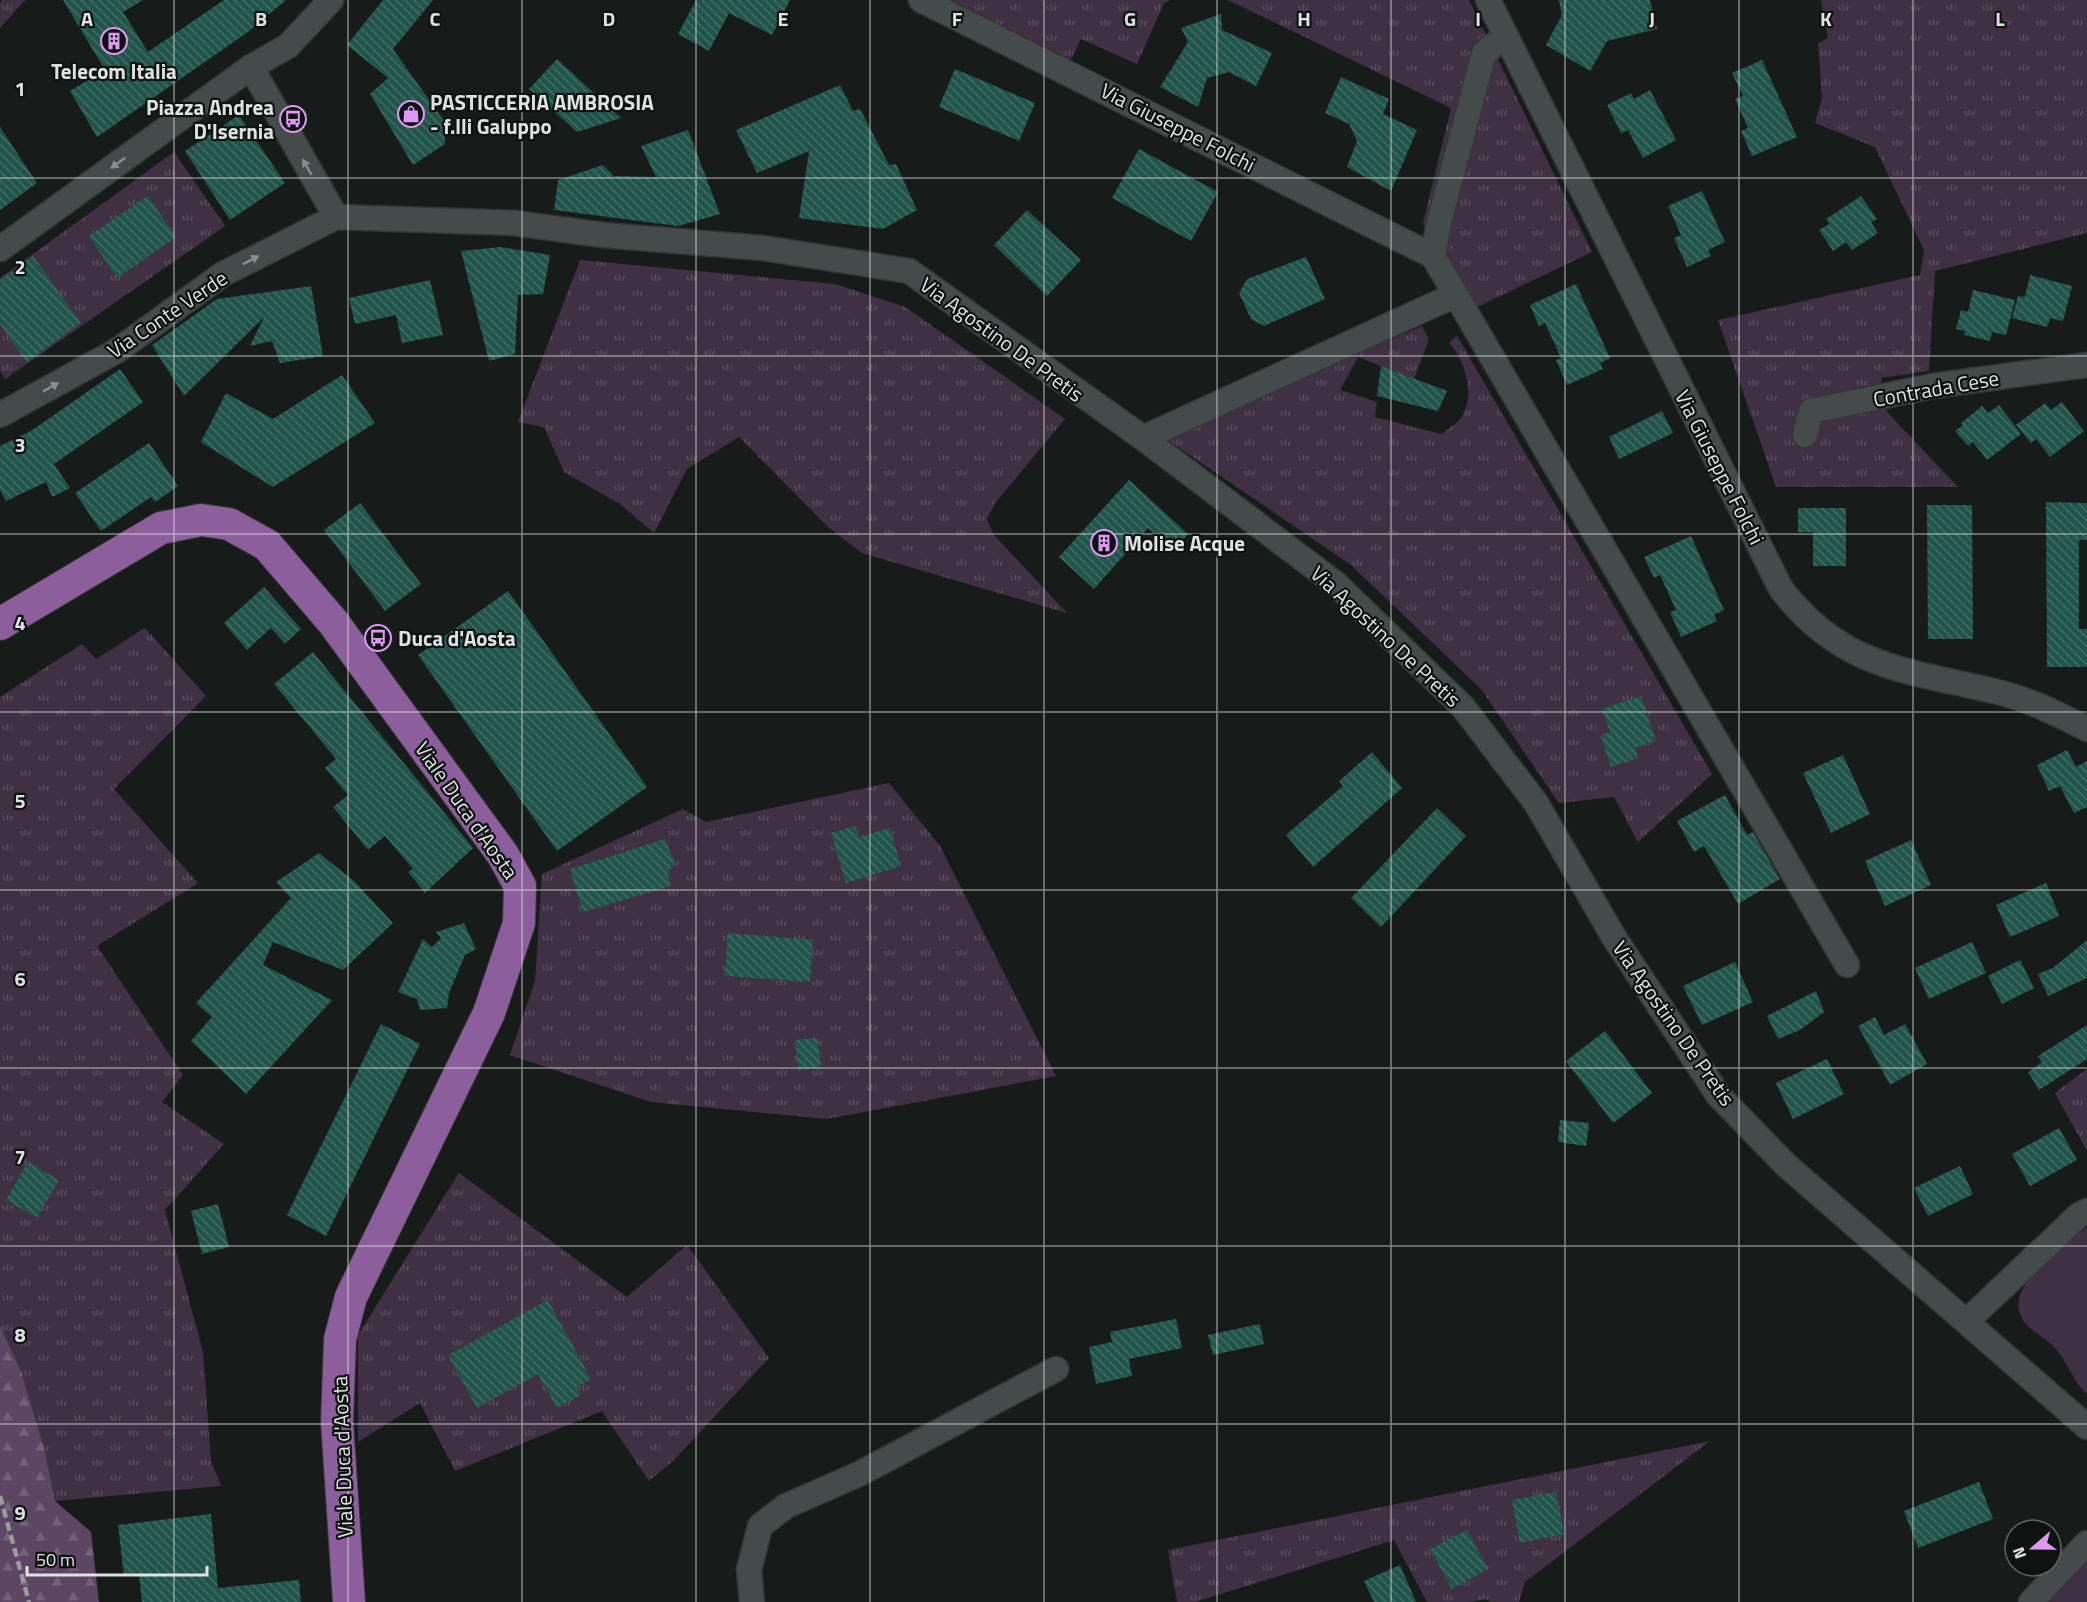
<svg xmlns="http://www.w3.org/2000/svg" width="2087" height="1602" viewBox="0 0 2087 1602" font-family="'Titillium Web',sans-serif">
<style>
.grass{fill:url(#grass-tufts)}
.forest{fill:url(#forest-firs)}
.green{fill:#3f3143}
.building{fill:url(#building-back-hatch)}
.lines{fill:none;stroke-linecap:round;stroke-linejoin:round}
.minor-casing{stroke:#343736;stroke-width:27}
.major-casing{stroke:#343736;stroke-width:34}
.minor{stroke:#454b4a;stroke-width:24}
.major{stroke:#8c5e9b;stroke-width:32}
.rail{stroke:#989c9b;stroke-width:4.5;stroke-dasharray:9 4.5;stroke-linecap:butt}
.oneway{fill:#8a8f8e}
.grid{fill:none;stroke:#dee2e1;stroke-width:1.5;stroke-opacity:0.55}
.labels{text-anchor:middle;dominant-baseline:central;stroke-width:4.5;stroke-linejoin:round;paint-order:stroke}
.poi-label{font-size:21px;font-weight:bold;fill:#dee2e1;stroke:#0e1312;text-anchor:start}
.street-label{font-size:21px;fill:#dee2e1;stroke:#0e1312}
.grid-label{font-size:20px;text-anchor:middle;font-weight:bold;fill:#dee2e1;stroke:#0e1312;stroke-width:4.5;stroke-linejoin:round;paint-order:stroke}
</style>
<defs>
<pattern id="grass-tufts" width="24" height="20" patternUnits="userSpaceOnUse" patternTransform="scale(1.5)"><rect width="24" height="20" fill="#3f3143"/><path d="M3 7l-1-3M5 7V3M7 7l1-3M15 17l-1-3M17 17v-4M19 17l1-3" fill="none" stroke="#5a4f5e"/></pattern>
<pattern id="forest-firs" width="22" height="20" patternUnits="userSpaceOnUse" patternTransform="scale(1.5)"><rect width="22" height="20" fill="#5d4564"/><path d="M5 1l3.5 6h-7zM16 11l3.5 6h-7z" fill="#74607a"/></pattern>
<pattern id="building-back-hatch" width="6" height="6" patternUnits="userSpaceOnUse" patternTransform="scale(1.5)"><rect width="6" height="6" fill="#21544a"/><path d="M-1 5l2 2M0 0l6 6M5-1l2 2" fill="none" stroke="#416c64"/></pattern>
</defs>
<rect width="100%" height="100%" fill="#171c1b"/>
<!-- grass -->
<g class="grass">
<polygon points="2,0 25,0 0,28 0,3"/>
<polygon points="945,0 1171,0 1164,3 1137,64 1081,39 1069,63"/>
<polygon points="1228,0 1469,0 1592,252 1477,307 1423,223 1451,108"/>
<polygon points="1821,0 2087,0 2087,233 1935,271 1929,371 1881,378 1887,412 1958,487 1776,487 1718,320 1920,275 1924,250 1875,147 1815,123 1822,98 1818,43 1828,38"/>
<polygon points="174,152 225,226 5,379 0,371 0,278"/>
<polygon points="580,260 835,284 905,307 1065,419 995,503 987,519 993,534 1067,613 862,553 828,527 739,437 687,469 654,533 620,504 564,472 544,427 518,422"/>
<path d="M1422,326L1429,339L1414,379L1358,357L1340,390L1377,402L1375,417L1441,434C1447,429 1456,425 1460,419C1477,399 1465,359 1449,343L1457,336L1712,774L1638,842L1614,797L1559,803L1481,689L1351,565L1165,438Z"/>
<path d="M145,628L206,696L114,789L198,883L97,946L183,1075L162,1102L224,1144L165,1210L203,1352L211,1461L221,1486L55,1501C43,1440 25,1382 0,1325V697L82,644L96,659Z"/>
<polygon points="889,783 940,846 1056,1076 827,1119 651,1102 510,1055 535,981 542,874 683,809 706,822"/>
<polygon points="2087,1069 2087,1151 2055,1093"/>
<polygon points="459,1173 627,1297 687,1245 769,1358 673,1461 649,1481 602,1411 455,1471 420,1403 358,1442 358,1335"/>
<polygon points="1710,1441 1525,1582 1519,1602 1491,1602 1486,1599 1471,1602 1427,1602 1394,1540 1195,1602 1177,1602 1168,1550"/>
</g>
<!-- forest -->
<polygon class="forest" points="0,1325 21,1372 44,1448 55,1501 91,1532 99,1602 0,1602"/>
<!-- green -->
<g class="green">
<path d="M2087,1227V1394C2073,1382 2068,1363 2056,1349C2048,1340 2036,1334 2027,1325C1995,1289 2063,1247 2087,1227Z"/>
<polygon points="2087,1558 2087,1602 2045,1602"/>
</g>
<!-- building -->
<g class="building">
<polygon points="63,0 143,0 123,12 148,52 224,0 286,0 248,32 97,137 70,91 105,70"/>
<polygon points="383,0 433,0 393,49 444,121 445,144 413,165 370,94 388,78 347,45"/>
<polygon points="696,0 790,0 772,35 729,13 709,51 678,34"/>
<polygon points="1559,0 1650,0 1657,29 1607,41 1590,71 1546,45 1562,15"/>
<polygon points="1221,14 1222,30 1272,53 1256,86 1229,72 1207,78 1198,107 1160,87 1188,42 1181,28"/>
<polygon points="557,59 621,118 577,132 529,89"/>
<polygon points="1762,60 1797,137 1752,156 1741,131 1748,128 1735,99 1743,96 1732,73"/>
<polygon points="955,69 1035,103 1019,141 939,107"/>
<polygon points="1341,77 1389,99 1383,114 1417,130 1391,191 1347,167 1357,141 1349,124 1325,113"/>
<polygon points="840,85 853,111 860,109 889,165 896,164 917,210 883,229 799,218 809,151 757,173 736,130"/>
<polygon points="1650,90 1676,140 1643,158 1628,130 1621,133 1607,105 1631,93 1634,99"/>
<polygon points="239,115 285,183 230,220 185,151"/>
<polygon points="0,127 37,183 0,210"/>
<polygon points="688,130 720,214 678,226 554,210 558,180 603,165 614,176 656,177 641,146"/>
<polygon points="1139,149 1218,192 1191,241 1112,198"/>
<polygon points="1702,191 1725,242 1708,250 1711,256 1687,267 1674,238 1681,235 1668,206"/>
<polygon points="148,196 176,237 117,278 89,236"/>
<polygon points="1861,196 1877,219 1871,222 1878,233 1852,250 1846,242 1833,251 1819,230 1829,224 1826,219"/>
<polygon points="1027,210 1081,260 1047,296 994,245"/>
<polygon points="500,247 550,255 543,294 518,295 515,354 489,361 461,251"/>
<polygon points="33,256 81,323 27,362 0,324 0,280"/>
<polygon points="1306,257 1325,299 1264,326 1251,319 1239,293 1247,279"/>
<polygon points="2030,275 2072,286 2063,321 2050,318 2047,327 2012,318 2018,296 2025,297"/>
<polygon points="430,280 443,335 402,343 396,315 355,324 349,298"/>
<polygon points="1576,284 1610,358 1600,363 1603,369 1567,385 1556,360 1561,358 1545,323 1539,326 1530,305"/>
<polygon points="311,286 323,356 280,363 272,341 250,346 264,317 184,396 152,345 217,299"/>
<polygon points="1973,290 2015,300 2006,335 1992,332 1990,341 1964,335 1965,331 1956,329 1961,310 1968,312"/>
<polygon points="1381,366 1447,391 1438,411 1377,396"/>
<polygon points="120,369 143,402 54,464 70,488 52,497 46,482 6,501 0,490 0,446 31,431"/>
<polygon points="342,375 375,423 273,487 201,442 226,393 273,419"/>
<polygon points="2062,402 2084,431 2050,457 2036,439 2031,443 2016,425 2045,403 2051,410"/>
<polygon points="1999,405 2021,434 1987,460 1973,442 1968,446 1955,431 1963,425 1961,423 1982,406 1988,413"/>
<polygon points="1662,411 1673,433 1619,459 1609,437"/>
<polygon points="149,443 178,486 155,502 151,497 101,531 75,493"/>
<polygon points="1129,480 1188,534 1173,550 1148,528 1094,589 1059,557"/>
<polygon points="2046,502 2087,503 2087,540 2079,540 2079,629 2087,629 2087,667 2047,667"/>
<polygon points="360,503 421,584 385,611 324,530"/>
<polygon points="1927,505 1972,505 1973,639 1928,639"/>
<polygon points="1798,508 1846,508 1846,566 1813,566 1813,532 1798,532"/>
<polygon points="1691,536 1724,610 1714,615 1717,621 1681,637 1670,612 1676,610 1660,575 1654,578 1644,557"/>
<polygon points="264,587 301,629 285,644 271,628 247,650 224,623"/>
<polygon points="508,591 647,787 557,851 418,655"/>
<polygon points="313,652 473,848 425,893 408,872 413,869 385,836 368,850 333,807 348,795 325,768 336,759 274,684"/>
<polygon points="1641,696 1656,741 1635,748 1638,758 1611,767 1601,736 1610,732 1602,709"/>
<polygon points="2067,750 2076,767 2087,761 2087,807 2074,813 2060,786 2049,791 2037,765"/>
<polygon points="1372,752 1402,788 1313,867 1286,835 1343,786 1339,781"/>
<polygon points="1843,755 1870,814 1831,833 1803,773"/>
<polygon points="1725,795 1747,835 1753,832 1780,879 1738,904 1704,846 1694,852 1677,821"/>
<polygon points="1437,808 1466,836 1381,927 1351,898"/>
<polygon points="855,826 859,837 890,828 901,866 846,883 831,833"/>
<polygon points="665,839 675,862 668,873 671,886 583,912 570,869"/>
<polygon points="1911,840 1931,885 1885,906 1865,861"/>
<polygon points="319,853 355,882 393,923 343,970 273,942 263,965 332,1000 246,1094 191,1041 212,1017 196,1003 291,898 276,882"/>
<polygon points="2046,883 2059,916 2010,937 1996,905"/>
<polygon points="464,923 476,949 465,955 449,993 447,1008 420,1010 417,999 398,992 423,939 432,947 441,938 436,932"/>
<polygon points="728,933 813,940 810,982 725,976"/>
<polygon points="2087,940 2087,978 2048,996 2038,974 2053,968"/>
<polygon points="1972,942 1986,973 1929,999 1915,968"/>
<polygon points="2020,960 2034,988 2002,1004 1988,976"/>
<polygon points="1735,962 1753,1002 1702,1025 1683,986"/>
<polygon points="1816,991 1824,1012 1800,1030 1778,1039 1767,1016"/>
<polygon points="1875,1017 1884,1035 1905,1024 1927,1064 1890,1085 1858,1026"/>
<polygon points="381,1024 420,1044 326,1236 287,1215"/>
<polygon points="2087,1025 2087,1059 2039,1090 2028,1072 2042,1062 2038,1056"/>
<polygon points="1605,1031 1652,1093 1613,1123 1566,1061"/>
<polygon points="818,1038 821,1068 798,1070 795,1040"/>
<polygon points="1827,1059 1844,1094 1793,1119 1776,1083"/>
<polygon points="1560,1120 1589,1123 1586,1146 1558,1142"/>
<polygon points="2059,1128 2077,1160 2030,1186 2012,1154"/>
<polygon points="28,1162 59,1180 37,1218 6,1200"/>
<polygon points="1960,1166 1973,1194 1928,1216 1914,1188"/>
<polygon points="218,1204 229,1247 202,1254 191,1211"/>
<polygon points="548,1300 591,1379 577,1387 581,1395 557,1408 538,1374 477,1408 448,1355"/>
<polygon points="1176,1319 1182,1348 1129,1359 1132,1376 1096,1384 1089,1347 1112,1342 1110,1332"/>
<polygon points="1260,1324 1264,1344 1213,1355 1208,1335"/>
<polygon points="1979,1482 1993,1519 1918,1548 1904,1511"/>
<polygon points="1556,1492 1564,1534 1520,1543 1512,1500"/>
<polygon points="211,1514 218,1588 299,1580 301,1602 142,1602 139,1575 124,1576 118,1525"/>
<polygon points="1467,1530 1488,1569 1452,1589 1430,1549"/>
<polygon points="1400,1565 1416,1602 1374,1602 1364,1581"/>
</g>
<g class="lines">
<defs>
<g id="minor">
<polyline points="921,0 1433,256 1847,965"/>
<path d="M1488,0L1781,589C1843,669 1907,670 1998,692C2030,700 2058,714 2087,729"/>
<polyline points="251,67 336,217"/>
<polyline points="0,249 251,67 288,46 331,0"/>
<polyline points="1433,256 1439,222 1484,53 1506,36"/>
<polyline points="0,415 118,350 223,274 336,217 514,223 603,235 763,248 909,271 1143,438 1336,584 1463,707 1536,803 1615,939 1719,1096 1786,1165 2087,1427"/>
<polyline points="1805,435 1811,411 1933,386 2087,365"/>
<polyline points="1143,438 1455,295"/>
<polyline points="1967,1321 2079,1215 2087,1211"/>
<polyline points="752,1602 749,1570 760,1526 786,1506 859,1474 1056,1369"/>
<polyline points="2031,1602 2087,1543"/>
</g>
<polyline id="major" points="0,624 161,528 201,520 229,524 267,545 333,622 503,855 520,886 519,923 489,1013 351,1297 340,1339 337,1422 349,1602"/>
</defs>
<!-- minor casing -->
<use href="#minor" class="minor-casing"/>
<!-- major casing -->
<use href="#major" class="major-casing"/>
<!-- minor -->
<use href="#minor" class="minor"/>
<!-- major -->
<use href="#major" class="major"/>
<!-- rail -->
<polyline class="rail" points="0,1496 29,1602"/>
</g>
<!-- one-way arrows -->
<defs><path id="oneway-solid" d="M-6-.8H1V-3.2L6.5 0L1 3.2V.8H-6Z" transform="scale(1.5)"/></defs>
<g class="oneway">
<use href="#oneway-solid" transform="translate(118 163) rotate(144)"/>
<use href="#oneway-solid" transform="translate(307 167) rotate(-120)"/>
<use href="#oneway-solid" transform="translate(251 260) rotate(-27)"/>
<use href="#oneway-solid" transform="translate(51 387) rotate(-29)"/>
</g>
<!-- grid -->
<path class="grid" d="M174,0V1602M348,0V1602M522,0V1602M696,0V1602M870,0V1602M1044,0V1602M1217,0V1602M1391,0V1602M1565,0V1602M1739,0V1602M1913,0V1602M0,178H2087M0,356H2087M0,534H2087M0,712H2087M0,890H2087M0,1068H2087M0,1246H2087M0,1424H2087"/>
<!-- icons -->
<defs>
<symbol id="building-ring" viewBox="-11 -11 22 22"><circle r="9.5" fill="#0e1312" stroke="#de98f2" stroke-width="1.5"/><path d="M-4-6H4V6H1V3H-1V6H-4ZM-2.5-4.3h1.7v1.8h-1.7ZM.8-4.3h1.7v1.8H.8ZM-2.5-1h1.7V.8h-1.7ZM.8-1h1.7V.8H.8Z" fill="#de98f2"/></symbol>
<symbol id="shop-ring" viewBox="-11 -11 22 22"><circle r="9.5" fill="#0e1312" stroke="#de98f2" stroke-width="1.5"/><path d="M-5-2.5h2.3a2.7 3.5 0 0 1 5.4 0H5L5.5 6h-11ZM-1.5-2.5h3a1.5 2.3 0 0 0-3 0Z" fill="#de98f2"/></symbol>
<symbol id="bus-ring" viewBox="-11 -11 22 22"><circle r="9.5" fill="#0e1312" stroke="#de98f2" stroke-width="1.5"/><path d="M-5-6H5V4H4V6H2V4H-2V6H-4V4H-5ZM-3.5-4V0h7V-4ZM-3.5 1.2v1.5H-2V1.2ZM2 1.2v1.5H3.5V1.2Z" fill="#de98f2"/></symbol>
</defs>
<g fill-rule="evenodd">
<use href="#building-ring" x="99" y="26" width="30" height="30"/>
<use href="#shop-ring" x="396" y="99" width="30" height="30"/>
<use href="#bus-ring" x="278" y="104" width="30" height="30"/>
<use href="#building-ring" x="1089" y="528" width="30" height="30"/>
<use href="#bus-ring" x="363" y="623" width="30" height="30"/>
</g>
<g class="labels">
<!-- poi labels -->
<g class="poi-label">
<text x="114" y="71" text-anchor="middle">Telecom Italia</text>
<text x="430" y="102">PASTICCERIA AMBROSIA<tspan x="430" dy="24">- f.lli Galuppo</tspan></text>
<text x="274" y="107" text-anchor="end">Piazza Andrea<tspan x="274" dy="24">D'Isernia</tspan></text>
<text x="1124" y="543">Molise Acque</text>
<text x="398" y="638">Duca d'Aosta</text>
</g>
<!-- street labels -->
<g class="street-label">
<text transform="translate(1178 127) rotate(27)">Via Giuseppe Folchi</text>
<text transform="translate(167 314) rotate(-34)">Via Conte Verde</text>
<text transform="translate(1002 339) rotate(36)">Via Agostino De Pretis</text>
<text transform="translate(1936 388) rotate(-10)">Contrada Cese</text>
<text transform="translate(1720 467) rotate(63)">Via Giuseppe Folchi</text>
<text transform="translate(1386 636) rotate(43)">Via Agostino De Pretis</text>
<text transform="translate(467 810) rotate(55)">Viale Duca d'Aosta</text>
<text transform="translate(1674 1023) rotate(55)">Via Agostino De Pretis</text>
<text transform="translate(342 1457) rotate(-92)">Viale Duca d'Aosta</text>
</g>
</g>
<g class="grid-label">
<text x="87" y="26">A</text>
<text x="261" y="26">B</text>
<text x="435" y="26">C</text>
<text x="609" y="26">D</text>
<text x="783" y="26">E</text>
<text x="957" y="26">F</text>
<text x="1130" y="26">G</text>
<text x="1304" y="26">H</text>
<text x="1478" y="26">I</text>
<text x="1652" y="26">J</text>
<text x="1826" y="26">K</text>
<text x="2000" y="26">L</text>
<text x="20" y="96">1</text>
<text x="20" y="274">2</text>
<text x="20" y="452">3</text>
<text x="20" y="630">4</text>
<text x="20" y="808">5</text>
<text x="20" y="986">6</text>
<text x="20" y="1164">7</text>
<text x="20" y="1342">8</text>
<text x="20" y="1520">9</text>
</g>
<!-- north arrow -->
<g transform="translate(2033 1548) rotate(250)"><circle r="28" fill="#0e1312" stroke="#616665" stroke-width="1.5"/>
<path d="M0-4.5L10 22L0 15L-10 22Z" fill="#de98f2"/>
<text y="-9" font-size="16" font-weight="bold" text-anchor="middle" fill="#dee2e1">N</text>
</g>
<!-- scale -->
<path d="M27 1566v9h180v-9" fill="none" stroke="#dee2e1" stroke-width="3"/>
<text x="36" y="1566" font-size="18" fill="#dee2e1" stroke="#0e1312" stroke-width="4.5" paint-order="stroke">50 m</text>
</svg>
